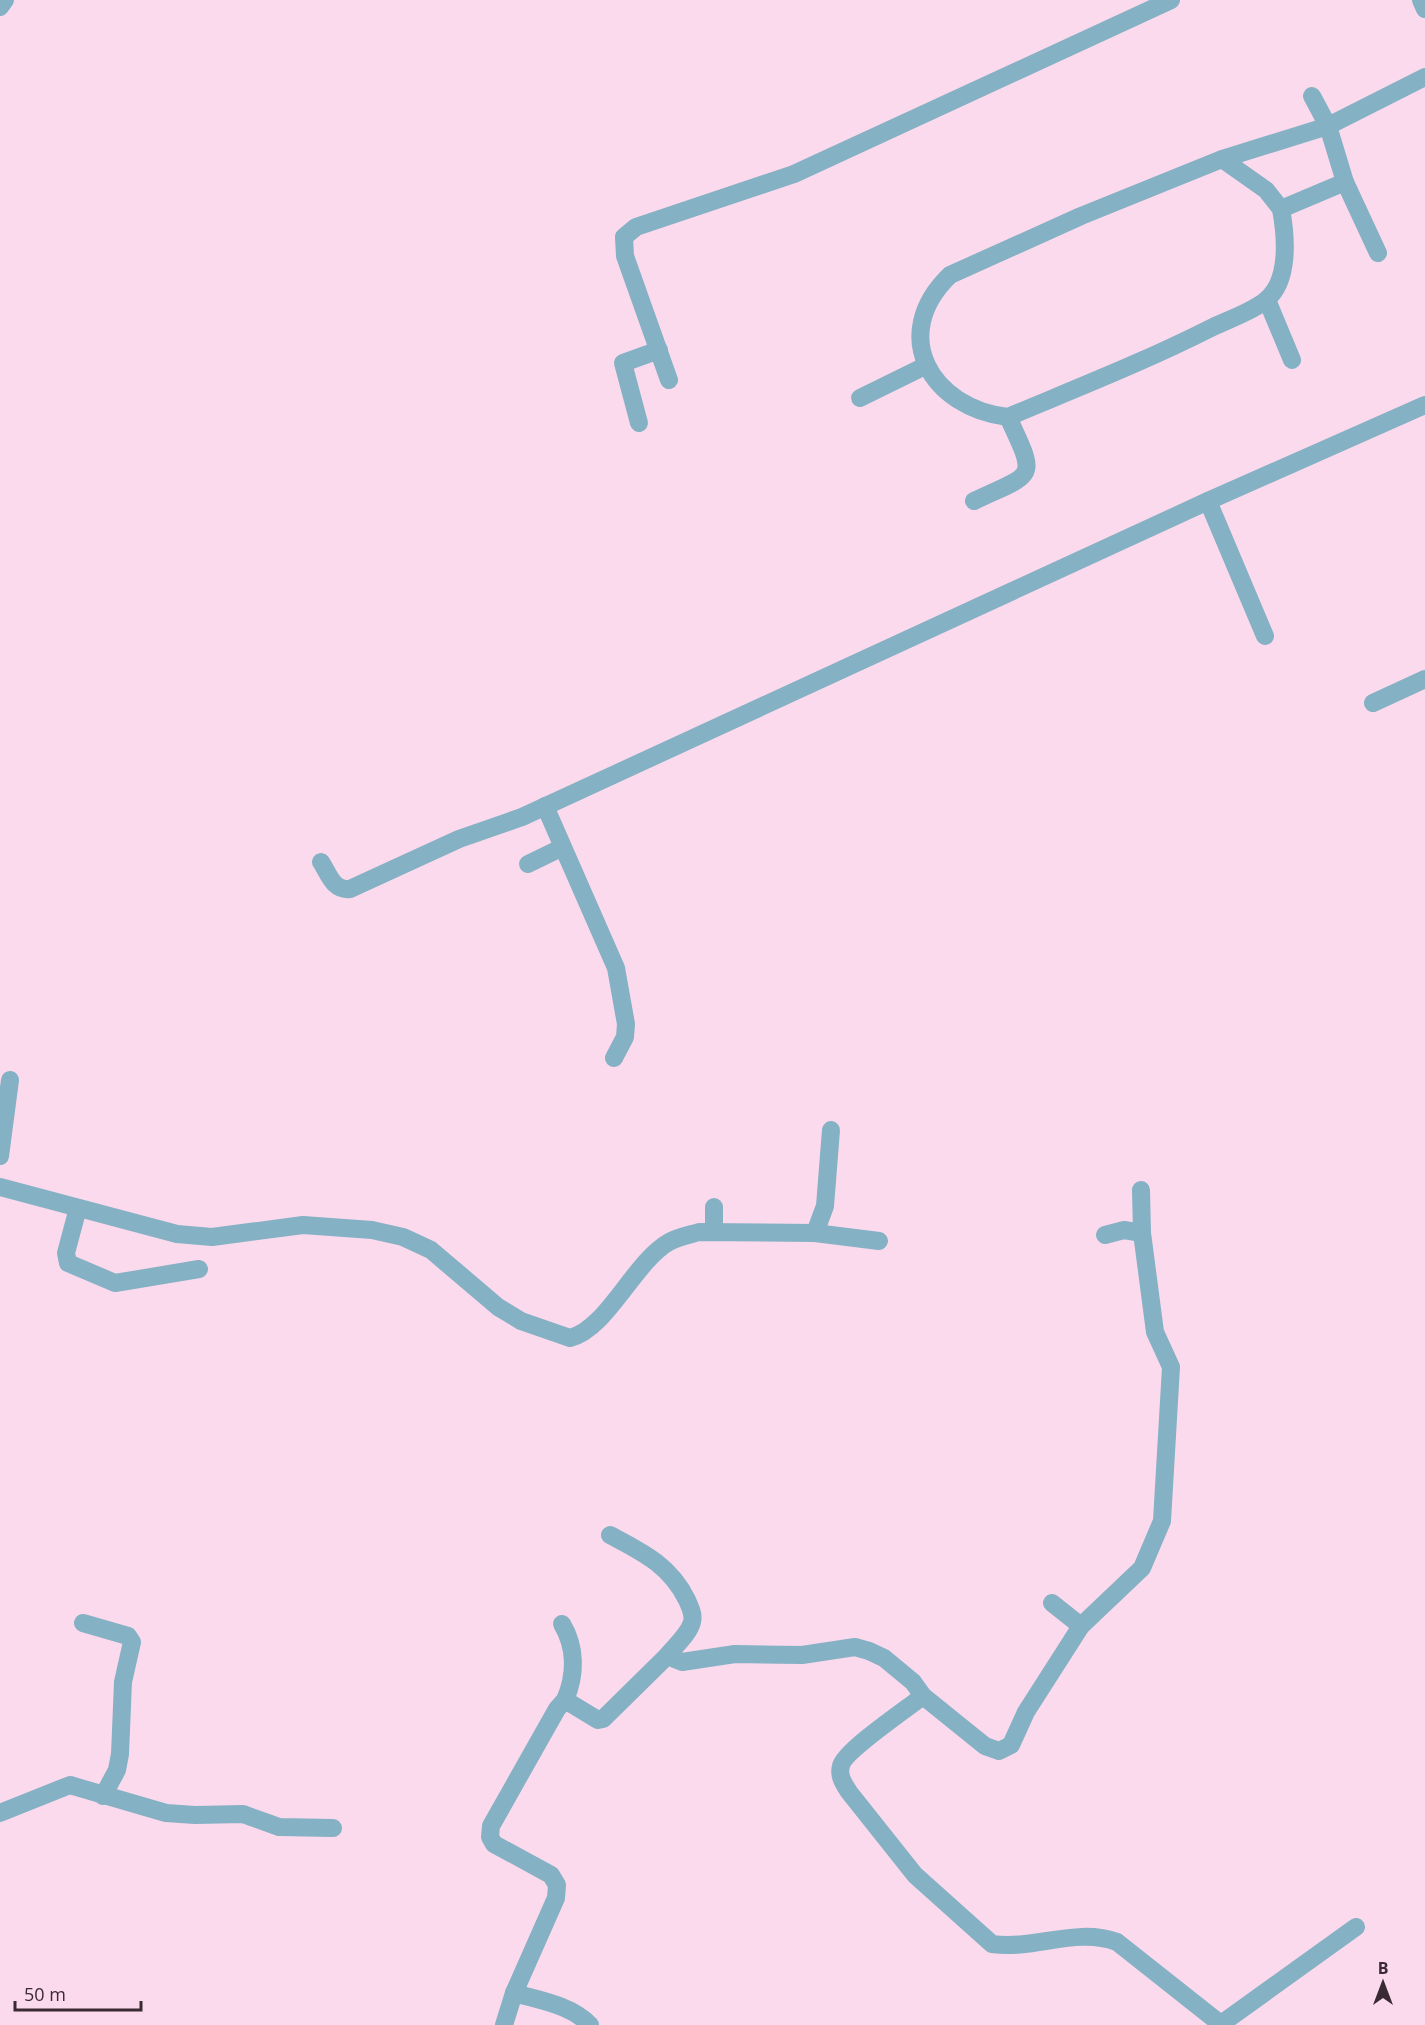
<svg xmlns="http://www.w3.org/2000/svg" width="1425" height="2025" viewBox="0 0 1425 2025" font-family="'Open Sans',sans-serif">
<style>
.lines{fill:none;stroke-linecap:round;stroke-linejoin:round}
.minor{stroke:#84b1c3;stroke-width:18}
</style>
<rect width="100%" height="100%" fill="#fcdaed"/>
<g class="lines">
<!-- minor -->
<g class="minor">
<polyline points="1421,0 1425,9"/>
<polyline points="0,7 5,0"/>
<polyline points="1222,159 1328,126 1312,96"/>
<path d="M1281,209C1286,236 1290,281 1266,300C1252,312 1229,319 1213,327C1146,361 1077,388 1008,417C931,408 888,335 950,275L1081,216L1222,159L1266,190L1281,209L1345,182"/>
<polyline points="1378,253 1345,182 1328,126 1425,77"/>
<polyline points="1267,300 1292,360"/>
<polyline points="669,380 625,256 624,237 636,227 794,174 1171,0"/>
<polyline points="860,398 925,366"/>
<polyline points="639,423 623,363 659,350"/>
<path d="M974,501C1035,472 1038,481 1008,417"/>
<polyline points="1208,501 1265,636"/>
<polyline points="1373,703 1425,679"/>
<polyline points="545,806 616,968 626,1024 625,1037 614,1058"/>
<path d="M321,862C329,874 333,891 350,889L459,839L522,817L1208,501L1425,405"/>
<polyline points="528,864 561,848"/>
<polyline points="0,1156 10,1080"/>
<path d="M0,1187L177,1234L212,1237L303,1225L372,1230L403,1237L431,1250L498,1307L521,1321L570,1338C607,1329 634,1262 669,1242C678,1237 689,1235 699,1232L815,1233L879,1241"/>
<polyline points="714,1207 714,1232"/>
<polyline points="78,1208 66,1253 68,1263 115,1283 199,1269"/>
<polyline points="815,1233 825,1206 831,1130"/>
<polyline points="1105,1235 1124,1230 1142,1233"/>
<path d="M610,1535C642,1552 670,1565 687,1600C690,1607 694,1614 692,1622C689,1634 675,1646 667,1656"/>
<polyline points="1052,1603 1081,1626"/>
<polyline points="83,1623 128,1636 132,1642 123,1682 120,1754 117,1770 103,1796"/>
<path d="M562,1624C576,1647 576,1675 565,1700"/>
<path d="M923,1696C908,1708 844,1751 841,1766C838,1776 844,1784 849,1792L915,1875L992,1944C1035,1950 1076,1927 1117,1942L1222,2025"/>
<polyline points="0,1813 70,1785 166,1813 195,1815 243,1814 279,1827 333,1828"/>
<path d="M514,1993C539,2000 571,2005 590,2025"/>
<polyline points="1221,2024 1356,1927"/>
<polyline points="504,2025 514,1993 556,1898 557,1885 551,1875 494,1844 490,1837 491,1826 557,1709 565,1700 598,1720 603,1719 667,1656 682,1662 735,1654 802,1655 855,1647 869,1651 884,1658 913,1682 923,1696 985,1746 999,1751 1011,1745 1026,1712 1081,1626 1142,1568 1162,1521 1171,1367 1155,1332 1142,1233 1141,1190"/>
</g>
</g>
<!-- north arrow -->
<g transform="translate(1383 1983)" stroke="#fcdaed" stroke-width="4.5" paint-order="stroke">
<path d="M0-4.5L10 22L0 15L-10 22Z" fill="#392a33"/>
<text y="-9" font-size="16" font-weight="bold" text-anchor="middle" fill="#392a33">B</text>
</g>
<!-- scale -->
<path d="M15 2001v9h126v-9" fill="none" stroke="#392a33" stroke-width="3"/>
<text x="24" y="2001" font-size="18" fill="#392a33" stroke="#fcdaed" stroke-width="4.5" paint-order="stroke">50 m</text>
</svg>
